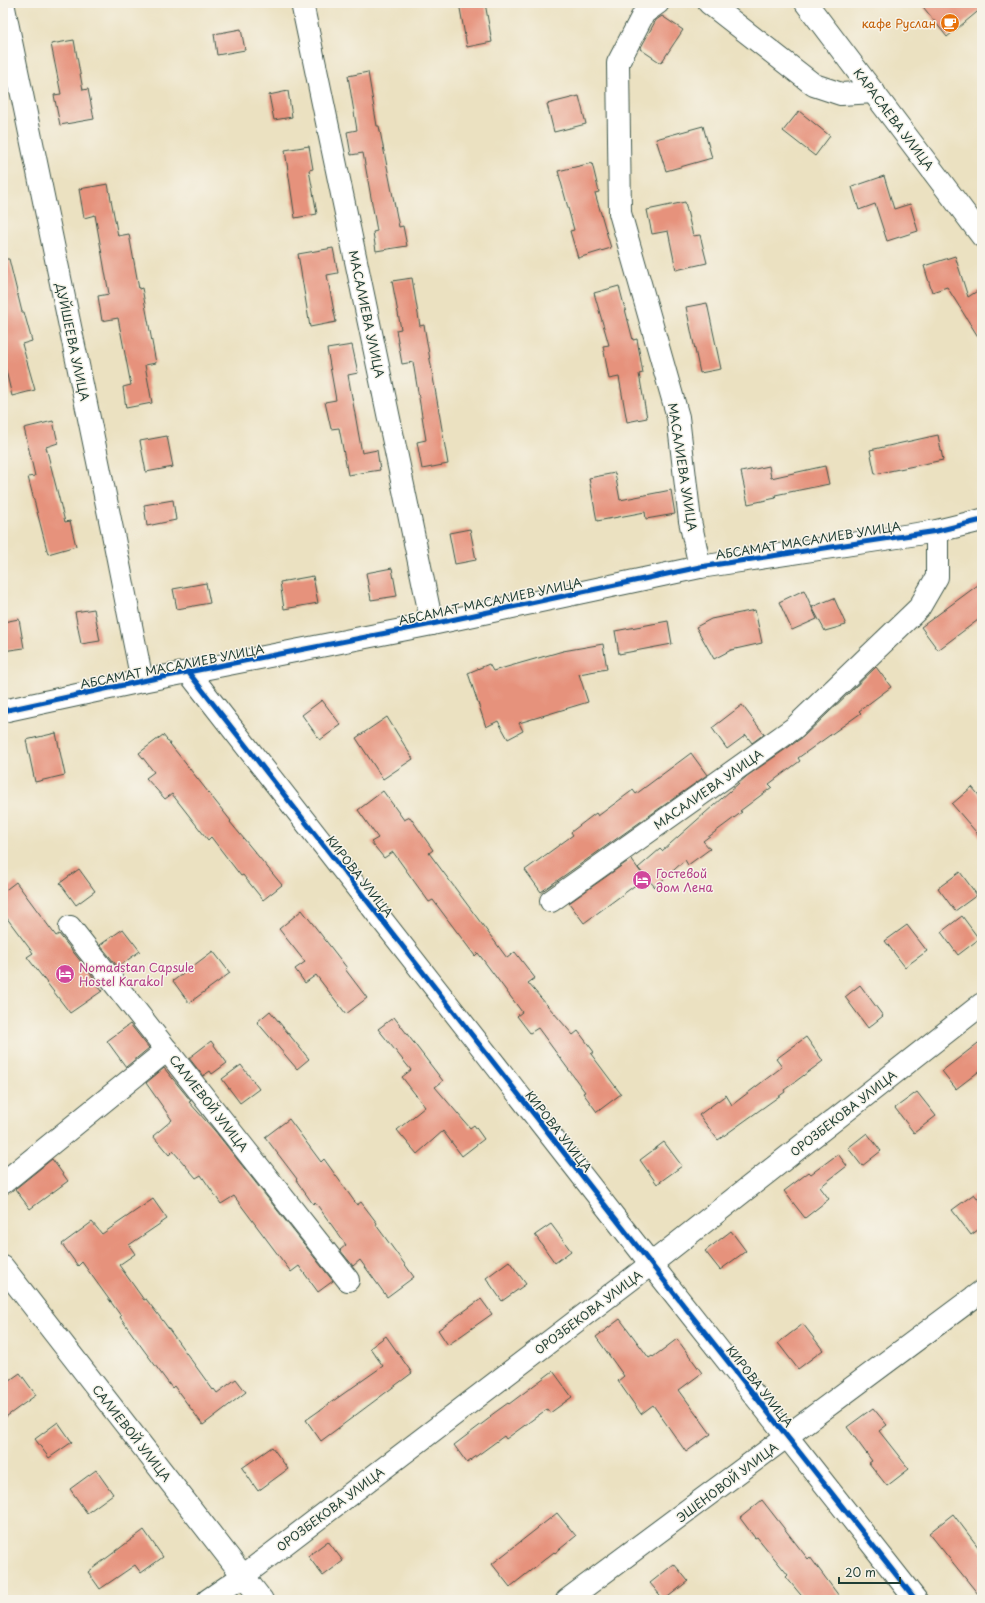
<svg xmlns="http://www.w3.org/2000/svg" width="985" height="1603" viewBox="0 0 985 1603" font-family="'Playpen Sans',sans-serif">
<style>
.building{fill:#e6927b}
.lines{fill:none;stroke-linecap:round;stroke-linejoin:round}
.minor-casing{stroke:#3e5649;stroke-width:24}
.tertiary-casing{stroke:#3e5649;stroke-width:24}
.minor{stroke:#fff;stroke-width:22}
.tertiary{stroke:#fff;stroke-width:22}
.cycleway-casing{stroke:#f7f3e8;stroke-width:8}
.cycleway{stroke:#0057b8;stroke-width:5}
.labels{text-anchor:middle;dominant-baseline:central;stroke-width:3;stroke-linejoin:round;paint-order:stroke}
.food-label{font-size:12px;fill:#c56008;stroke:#f7f3e8;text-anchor:end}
.street-label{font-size:12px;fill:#1f3d34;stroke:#f7f3e8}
.hotel-label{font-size:12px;fill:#b23c85;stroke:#f7f3e8;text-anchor:start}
</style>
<rect width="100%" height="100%" fill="#f7f3e8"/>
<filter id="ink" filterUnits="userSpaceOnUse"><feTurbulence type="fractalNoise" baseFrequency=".025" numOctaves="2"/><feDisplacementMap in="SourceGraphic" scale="8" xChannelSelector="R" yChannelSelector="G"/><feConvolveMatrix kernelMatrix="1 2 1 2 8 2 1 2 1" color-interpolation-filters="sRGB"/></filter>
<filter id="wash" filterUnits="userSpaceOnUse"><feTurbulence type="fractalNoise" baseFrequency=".012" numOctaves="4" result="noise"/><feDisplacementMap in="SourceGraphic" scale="16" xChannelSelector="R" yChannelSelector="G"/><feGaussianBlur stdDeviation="0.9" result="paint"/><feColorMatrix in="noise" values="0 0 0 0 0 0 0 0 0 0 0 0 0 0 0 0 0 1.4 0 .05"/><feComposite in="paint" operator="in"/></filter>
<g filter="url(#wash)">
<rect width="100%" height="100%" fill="#ebe1c1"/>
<g id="blocks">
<!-- building -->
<g class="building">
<polygon points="459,3 485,3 492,42 467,47"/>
<polygon points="920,3 982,3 982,8 947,37"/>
<polygon points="662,16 683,30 661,63 640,49 656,20"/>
<polygon points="241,29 245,50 217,55 214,34"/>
<polygon points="74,40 83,90 88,89 94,119 60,125 54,95 61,94 51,44"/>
<polygon points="368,72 377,126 379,126 399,227 403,226 407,246 376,251 373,232 377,231 363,153 351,155 347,132 357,130 348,76"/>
<polygon points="288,91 292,117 274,120 269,95"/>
<polygon points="579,96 586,124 554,132 547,104"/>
<polygon points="799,111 830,136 815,156 783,131"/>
<polygon points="703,126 712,158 666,171 656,139"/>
<polygon points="309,146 313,169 309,170 317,214 295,218 285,150"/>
<polygon points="592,163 599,192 595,193 611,248 578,258 570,231 574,230 558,171"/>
<polygon points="884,176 894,209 910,204 918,231 887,241 875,204 859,210 852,187"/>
<polygon points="108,184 118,236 129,234 139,289 142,288 156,363 145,365 152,403 126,408 123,387 131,385 118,318 102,321 98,296 109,294 95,215 84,218 79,189"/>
<polygon points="685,202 693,236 700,235 707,263 676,270 668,231 652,234 647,210"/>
<polygon points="333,248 338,273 327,275 336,322 310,327 298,254"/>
<polygon points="955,256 968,297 982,288 982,343 947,287 932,292 924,266"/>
<polygon points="3,259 9,259 22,312 24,312 32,341 22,344 35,390 12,396 3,358"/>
<polygon points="412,278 420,326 424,325 448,464 422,469 417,442 426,440 413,362 402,364 396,330 401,329 392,281"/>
<polygon points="619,286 633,340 637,339 643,373 639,374 647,418 627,422 619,377 609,379 603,346 609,345 594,293"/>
<polygon points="707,303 721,369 700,373 686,307"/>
<polygon points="352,345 358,373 348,375 362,453 377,450 380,470 348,475 339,428 331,429 325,402 336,400 327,349"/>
<polygon points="53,421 58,443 46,447 65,522 70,521 76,546 48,554 28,477 35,476 24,428"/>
<polygon points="938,435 943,460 875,474 870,450"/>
<polygon points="167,436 173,467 146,472 140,441"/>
<polygon points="769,466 771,478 825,466 829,484 775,495 776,498 748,504 741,472"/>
<polygon points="615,473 620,500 671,490 675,514 646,519 645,512 597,521 589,478"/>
<polygon points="173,500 176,520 147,526 144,505"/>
<polygon points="470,529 476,560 455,564 449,533"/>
<polygon points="392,568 397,596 371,600 366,573"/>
<polygon points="313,576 318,603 284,609 280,582"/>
<polygon points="982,582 982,617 938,650 921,627"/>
<polygon points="206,583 210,603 177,609 173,589"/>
<polygon points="804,590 817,619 792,630 779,602"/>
<polygon points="834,598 846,625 825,631 812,607"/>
<polygon points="94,609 100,641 81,644 75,612"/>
<polygon points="755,610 762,643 731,650 714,659 696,627 711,619"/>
<polygon points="19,619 24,648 3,651 3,622"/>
<polygon points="668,621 672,644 619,654 615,631"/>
<polygon points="603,644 607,669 579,674 588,702 519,723 523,731 508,739 498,721 486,727 468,673 489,664 493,671 563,651"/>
<polygon points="876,667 891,687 859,711 861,713 798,758 800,761 769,784 772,787 740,811 742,812 703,841 710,849 688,865 685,860 655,887 638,868 660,849 662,851 747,776 803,737"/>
<polygon points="322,700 341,725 320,740 302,715"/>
<polygon points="742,705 764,734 752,743 746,735 727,749 712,728"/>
<polygon points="387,717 413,759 383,779 356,738"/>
<polygon points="56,733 65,775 35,782 26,740"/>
<polygon points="163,735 231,821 230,822 282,885 263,900 243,875 241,876 211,837 208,840 172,794 165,799 146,778 154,772 139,753"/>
<polygon points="691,753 707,775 541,892 525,870 573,835 571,832 596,813 598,816 633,790 636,794"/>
<polygon points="972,787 982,799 982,839 952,804"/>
<polygon points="383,791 404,820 410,817 433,850 429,853 507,958 515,952 535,978 528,983 573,1035 578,1031 594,1052 591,1054 621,1094 597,1112 583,1093 585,1092 538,1028 530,1033 517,1016 522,1012 478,953 475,956 433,900 429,902 393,852 384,858 371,842 378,838 358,810"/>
<polygon points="631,859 645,878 584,923 569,903"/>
<polygon points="79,869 95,891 76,905 60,883"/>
<polygon points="960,872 977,895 955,911 938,888"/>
<polygon points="16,882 56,936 59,934 97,982 96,983 102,991 70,1013 27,957 33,953 3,913 3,892"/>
<polygon points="302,910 347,968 345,969 367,998 346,1014 316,975 305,983 295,969 305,962 279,929"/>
<polygon points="962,916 979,939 958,955 941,932"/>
<polygon points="907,925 927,951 905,967 885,941"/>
<polygon points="123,929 140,951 118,967 100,945"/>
<polygon points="213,951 230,973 189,1003 173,981"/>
<polygon points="860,985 883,1016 868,1028 845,997"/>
<polygon points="270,1011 309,1059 297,1069 257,1022"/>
<polygon points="394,1017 443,1081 435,1087 470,1128 474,1125 484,1139 462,1156 443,1131 417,1154 397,1130 425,1107 402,1077 411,1070 378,1029"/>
<polygon points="130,1024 149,1048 126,1067 107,1041"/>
<polygon points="806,1037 823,1061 784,1090 785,1092 718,1140 699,1115 726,1095 732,1105 782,1067 776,1059"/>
<polygon points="982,1040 982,1069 956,1089 942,1071"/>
<polygon points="211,1041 227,1063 212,1074 210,1071 203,1076 189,1058"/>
<polygon points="241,1065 259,1089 240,1103 222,1079"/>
<polygon points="164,1068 191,1101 189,1102 215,1131 333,1281 318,1292 299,1266 291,1272 234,1196 221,1204 201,1175 196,1178 173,1151 169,1155 153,1136 172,1120 146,1083"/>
<polygon points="917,1092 936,1116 914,1133 895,1108"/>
<polygon points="289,1119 321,1162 324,1159 357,1205 361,1202 377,1223 376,1225 414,1277 387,1297 360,1260 353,1266 340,1250 346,1245 315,1202 313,1204 296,1180 297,1179 265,1137"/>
<polygon points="867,1133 881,1151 862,1166 848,1148"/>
<polygon points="664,1142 682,1166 657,1184 640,1160"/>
<polygon points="838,1154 847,1166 820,1187 829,1199 805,1218 784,1191 809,1172 811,1174"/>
<polygon points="52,1159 68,1181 30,1209 15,1189"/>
<polygon points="974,1194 982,1204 982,1227 971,1235 952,1210"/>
<polygon points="153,1199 167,1219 129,1245 135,1254 119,1265 144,1300 146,1299 163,1321 213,1390 214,1389 217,1393 236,1379 246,1392 203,1425 174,1386 172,1388 143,1349 120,1317 121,1316 82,1262 78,1266 62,1244 92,1222 102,1234"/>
<polygon points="551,1224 571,1251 555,1263 535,1235"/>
<polygon points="731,1231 746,1251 720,1270 705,1251"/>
<polygon points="509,1261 526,1284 502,1301 486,1278"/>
<polygon points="481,1299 492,1314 448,1345 438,1330"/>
<polygon points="620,1319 649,1358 652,1356 653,1357 677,1339 702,1373 679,1390 711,1434 686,1452 653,1405 641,1414 618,1381 624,1376 596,1337"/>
<polygon points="803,1324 823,1350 798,1369 778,1343"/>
<polygon points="386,1336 412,1373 321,1441 306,1420 383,1366 370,1348"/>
<polygon points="553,1371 572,1397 550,1413 547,1409 506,1439 504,1436 467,1463 454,1445 491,1417 490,1416 508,1403 509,1404"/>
<polygon points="20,1373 36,1395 3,1419 3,1385"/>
<polygon points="873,1408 887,1425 879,1431 909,1469 887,1486 869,1463 872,1461 847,1427"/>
<polygon points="58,1422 72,1442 49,1458 35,1439"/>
<polygon points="272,1447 288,1469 258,1491 242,1468"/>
<polygon points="96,1470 113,1494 87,1513 70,1489"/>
<polygon points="762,1500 808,1559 810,1557 842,1600 805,1600 786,1577 788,1575 757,1537 755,1538 740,1518"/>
<polygon points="557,1513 576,1536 555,1553 554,1552 510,1587 492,1564"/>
<polygon points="953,1514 982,1552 982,1599 929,1533"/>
<polygon points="144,1530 163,1557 141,1573 135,1565 100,1589 88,1572"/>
<polygon points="328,1541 343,1561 323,1576 308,1556"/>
<polygon points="674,1564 688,1581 664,1600 650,1583"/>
</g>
</g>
</g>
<g filter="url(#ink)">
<use href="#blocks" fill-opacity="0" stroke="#3e5649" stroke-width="1"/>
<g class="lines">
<defs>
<g id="minor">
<polyline points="3,3 113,534 142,681"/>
<polyline points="302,3 432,624"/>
<polyline points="658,3 644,13 618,63 620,213 678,417 690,521 700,567"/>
<polyline points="709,3 814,85 841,94 874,92"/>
<polyline points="189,673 651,1264 916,1600"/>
<polyline points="551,901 794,728 919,608 937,577 937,531"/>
<polyline points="70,927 348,1280"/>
<polyline points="3,1183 167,1050"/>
<polyline points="3,1267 262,1600"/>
<polyline points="208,1600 243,1576 651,1264 982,1004"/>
<polyline points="567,1600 982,1291"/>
</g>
<g id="tertiary">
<polyline points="806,3 982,236"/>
<polyline points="3,711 142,681 432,624 700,567 937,531 982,520"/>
</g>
</defs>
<!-- minor casing -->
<use href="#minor" class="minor-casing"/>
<!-- tertiary casing -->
<use href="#tertiary" class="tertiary-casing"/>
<!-- minor -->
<use href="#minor" class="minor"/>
<!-- tertiary -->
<use href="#tertiary" class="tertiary"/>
<defs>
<g id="cycleway">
<polyline points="189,673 651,1264 916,1600"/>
<polyline points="3,711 142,681 432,624 700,567 937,531 982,520"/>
</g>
</defs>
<!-- cycleway casing -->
<use href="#cycleway" class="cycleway-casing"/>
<!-- cycleway -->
<use href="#cycleway" class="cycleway"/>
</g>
</g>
<!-- icons -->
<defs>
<symbol id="cafe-disc" viewBox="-11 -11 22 22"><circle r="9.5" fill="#e8710a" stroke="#f7f3e8"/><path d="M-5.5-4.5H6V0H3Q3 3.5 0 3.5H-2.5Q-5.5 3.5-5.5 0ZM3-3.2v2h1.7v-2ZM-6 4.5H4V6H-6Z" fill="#fff"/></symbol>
<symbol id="hotel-disc" viewBox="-11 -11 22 22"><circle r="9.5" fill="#d1479c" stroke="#f7f3e8"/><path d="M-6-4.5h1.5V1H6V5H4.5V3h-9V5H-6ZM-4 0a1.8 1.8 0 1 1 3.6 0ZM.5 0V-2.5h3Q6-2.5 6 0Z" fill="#fff"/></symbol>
</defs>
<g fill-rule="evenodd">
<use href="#cafe-disc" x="939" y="12" width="22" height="22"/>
<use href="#hotel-disc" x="631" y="869" width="22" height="22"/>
<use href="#hotel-disc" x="54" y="963" width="22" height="22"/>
</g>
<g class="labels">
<!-- food labels -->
<g class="food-label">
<text x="936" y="23">кафе Руслан</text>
</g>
<!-- street labels -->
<g class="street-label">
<text transform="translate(894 119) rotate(53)">КАРАСАЕВА УЛИЦА</text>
<text transform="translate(367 314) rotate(78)">МАСАЛИЕВА УЛИЦА</text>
<text transform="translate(73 342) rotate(78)">ДУЙШЕЕВА УЛИЦА</text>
<text transform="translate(683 467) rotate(81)">МАСАЛИЕВА УЛИЦА</text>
<text transform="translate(808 540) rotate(-9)">АБСАМАТ МАСАЛИЕВ УЛИЦА</text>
<text transform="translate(490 601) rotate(-12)">АБСАМАТ МАСАЛИЕВ УЛИЦА</text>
<text transform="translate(172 666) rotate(-11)">АБСАМАТ МАСАЛИЕВ УЛИЦА</text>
<text transform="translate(708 789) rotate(-35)">МАСАЛИЕВА УЛИЦА</text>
<text transform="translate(360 876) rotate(52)">КИРОВА УЛИЦА</text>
<text transform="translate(209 1103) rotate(52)">САЛИЕВОЙ УЛИЦА</text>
<text transform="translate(843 1113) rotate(-38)">ОРОЗБЕКОВА УЛИЦА</text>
<text transform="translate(559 1131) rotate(52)">КИРОВА УЛИЦА</text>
<text transform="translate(588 1312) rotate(-37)">ОРОЗБЕКОВА УЛИЦА</text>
<text transform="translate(760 1386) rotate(52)">КИРОВА УЛИЦА</text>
<text transform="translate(132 1433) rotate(52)">САЛИЕВОЙ УЛИЦА</text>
<text transform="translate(727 1482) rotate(-37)">ЭШЕНОВОЙ УЛИЦА</text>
<text transform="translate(330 1509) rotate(-37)">ОРОЗБЕКОВА УЛИЦА</text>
</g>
<!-- hotel labels -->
<g class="hotel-label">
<text x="656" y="873">Гостевой<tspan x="656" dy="14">дом Лена</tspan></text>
<text x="79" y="967">Nomadstan Capsule<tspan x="79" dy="14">Hostel Karakol</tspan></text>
</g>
</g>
<!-- margin -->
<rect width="985" height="1603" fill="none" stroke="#f7f3e8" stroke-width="16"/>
<!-- scale -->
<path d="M839 1577v6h61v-6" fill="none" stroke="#1f3d34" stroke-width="2"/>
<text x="845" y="1577" font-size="12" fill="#1f3d34" stroke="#f7f3e8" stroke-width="3" paint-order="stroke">20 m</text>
</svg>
